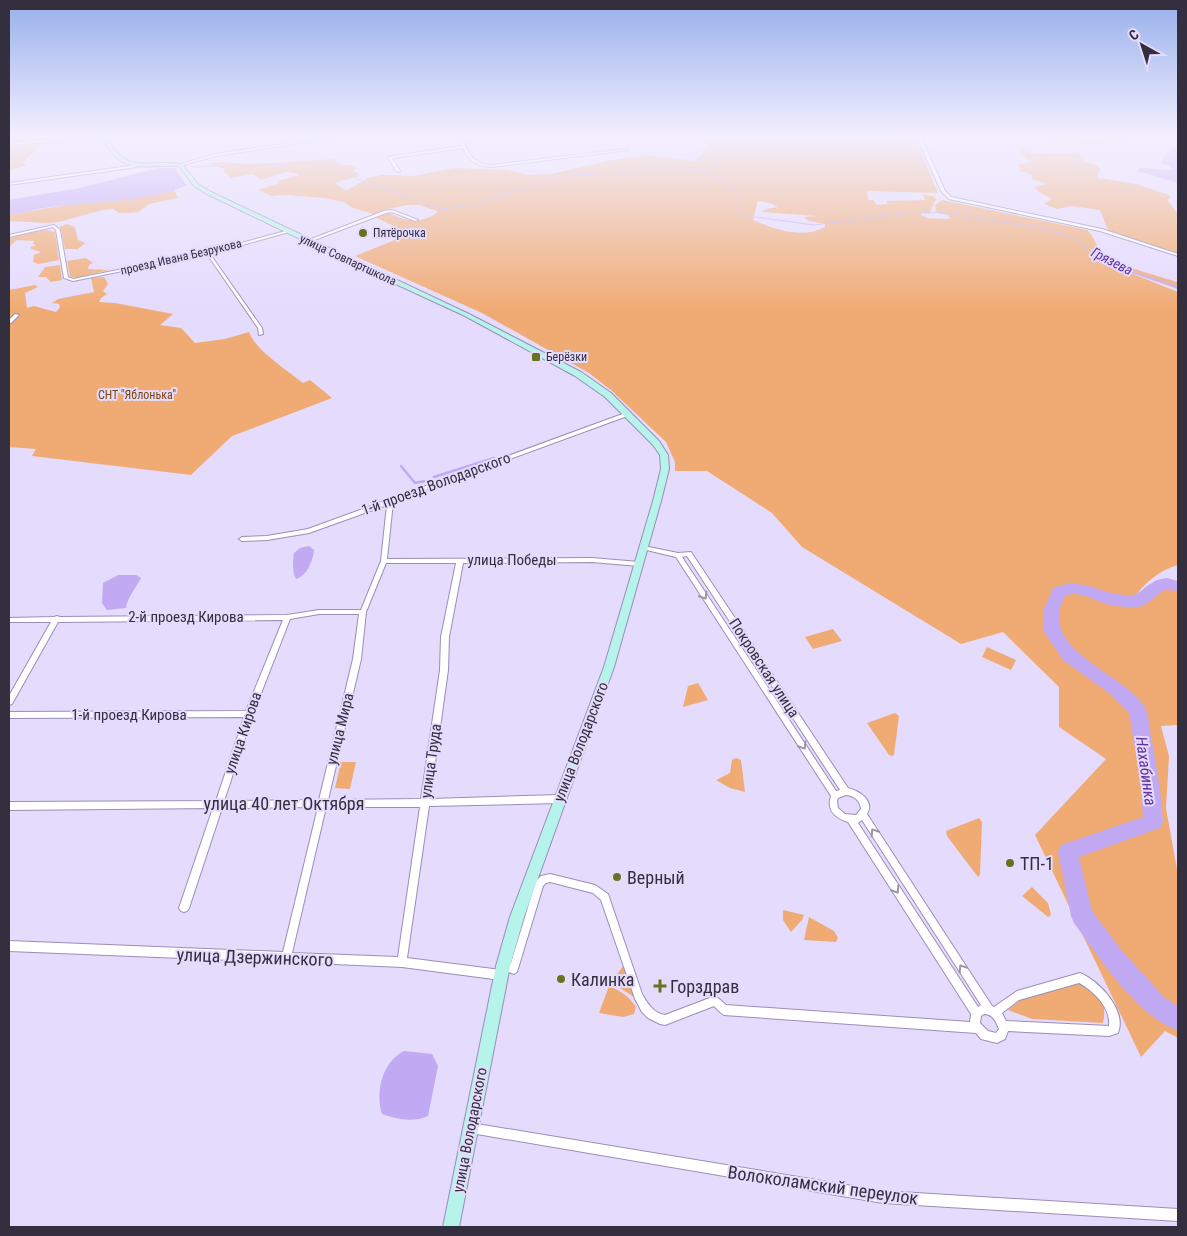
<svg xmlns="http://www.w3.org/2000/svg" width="1187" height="1236" viewBox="0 0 1187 1236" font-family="'Roboto Condensed',sans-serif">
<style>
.green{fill:#f0ab74;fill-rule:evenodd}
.water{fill:#c1a9f3}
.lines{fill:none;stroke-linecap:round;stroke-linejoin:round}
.stream-far2{stroke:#c1a9f3;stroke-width:1}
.stream-far1{stroke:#c1a9f3;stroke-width:2}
.stream{stroke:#c1a9f3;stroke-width:2.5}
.river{fill:#c1a9f3;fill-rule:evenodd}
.street-casing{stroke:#9a8eb6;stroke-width:2}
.secondary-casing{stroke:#9a8eb6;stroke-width:2}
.street{fill:#fff;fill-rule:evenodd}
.secondary{fill:#b6f3eb;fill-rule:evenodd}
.oneway{stroke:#9a979f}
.poi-dot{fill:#657320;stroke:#e5dbfd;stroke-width:2}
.labels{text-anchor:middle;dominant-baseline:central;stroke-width:4;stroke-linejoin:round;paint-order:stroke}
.far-poi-label{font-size:12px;fill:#342f3f;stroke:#e5dbfd;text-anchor:start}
.far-street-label{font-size:12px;fill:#342f3f;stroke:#e5dbfd}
.far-park-label{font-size:12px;fill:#7c440e;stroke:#e5dbfd}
.far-water-label{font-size:14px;font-style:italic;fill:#60339e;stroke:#e5dbfd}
.street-label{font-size:15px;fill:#342f3f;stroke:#e5dbfd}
.water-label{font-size:16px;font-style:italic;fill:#60339e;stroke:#e5dbfd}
.near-street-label{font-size:18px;fill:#342f3f;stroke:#e5dbfd}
.near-poi-label{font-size:18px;fill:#342f3f;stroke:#e5dbfd;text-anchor:start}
</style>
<rect width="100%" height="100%" fill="#e5dbfd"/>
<!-- green -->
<g class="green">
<polygon points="9,137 49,137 23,162 26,166 9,170"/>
<path d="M714,137C782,137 852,131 918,145L938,193L867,191L868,200H873L877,205L887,204V201L925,200L923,195L933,196L936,199L929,214L922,212L921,215L927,218L950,219L949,215L937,213L935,205L942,200L1087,230C1095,237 1096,247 1104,255C1114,264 1163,278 1178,282V289L1123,270L1178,292V565C1158,571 1142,584 1131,603C1153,611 1151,580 1178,589V725L1161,726L1169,756L1166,808L1178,875V1038L1165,1031L1141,1057L1035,835L1106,759L1059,727V687L1003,632L961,644L802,547L772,513L707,471H675V462L666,442L612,391L589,373L482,313L355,256L410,234L371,215L373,214L353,208L344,202L324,198L285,195L272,196L258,190L280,183L277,181L300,175L299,174L285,172L261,180L253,174L231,178L225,173L224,169L211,165V163C224,161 237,164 250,164C278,163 305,161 333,159L341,165H349L356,168L353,171L358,173L359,176L335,183L346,191L368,178L382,175L413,176L453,168L508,170L527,175L551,174L613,160L646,155L696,161ZM758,201L770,203L778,207L767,209L761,212L818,216L804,217L809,221L825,224V227C803,239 775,230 753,220ZM407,205H419L437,211V213C416,226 403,220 383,210Z"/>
<path d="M1035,137H1129C1103,148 1063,140 1035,137Z"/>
<path d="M1022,149C1027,151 1032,154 1037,154C1053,155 1071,149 1085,157L1082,161L1084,162L1095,164L1100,169L1097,177L1098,178L1136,184L1169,195L1171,196L1167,200L1178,214V253L1114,233L1108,230L1100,210L1071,206L1057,209L1044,204L1052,199L1042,194L1034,187L1047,184L1032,179L1033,175L1020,171L1019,164L1031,162L1018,153L1019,150Z"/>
<polygon points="174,190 178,198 149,204 138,212 127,213 119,213 113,209 102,210 59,222 46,223 9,221 9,215 48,208"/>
<polygon points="67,224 75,227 78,240 85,243 78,249 65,249 61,229 59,227"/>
<polygon points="46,230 55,232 59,260 39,264 33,262 34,255 41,252 31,249 31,247 36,245 33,244 34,241 17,240 9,247 9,237"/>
<polygon points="86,258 93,263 89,265 88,269 109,270 76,278 70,276 67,261"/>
<polygon points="60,265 62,280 51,282 46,277 38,277 45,267"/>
<path d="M104,277L108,284L103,291L107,294L101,298L99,302L115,303L173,314L160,325L181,328L195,343L225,339L249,332C256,351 287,370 303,383L310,380L332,398L232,436L191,475L32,456L36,449L9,447V290L35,285L38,287L25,293L27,308L34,306L56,312L60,307L59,304L52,303L58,299L94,292L91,278Z"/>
<polygon points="833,629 842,641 813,649 805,637"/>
<polygon points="987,647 1016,660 1011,670 982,657"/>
<polygon points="698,683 708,700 683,707 688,686"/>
<polygon points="895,713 899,716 894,755 892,756 889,755 867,723"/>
<polygon points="736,758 741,760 745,792 730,788 716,780 730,773 732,760"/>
<polygon points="341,762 356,762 350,789 335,788"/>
<polygon points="979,818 982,822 980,875 978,877 947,836 946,831"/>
<polygon points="1032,887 1048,903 1051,915 1048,917 1022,896"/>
<polygon points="783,910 804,915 802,920 791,932 783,920"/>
<polygon points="809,917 834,931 838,938 836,942 804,940"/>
<polygon points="624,965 634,997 611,982"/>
<path d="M1078,982C1097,989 1108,1002 1103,1023L1032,1019L1008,1010L1024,997Z"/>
<path d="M609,986C619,990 630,997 636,1007L634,1014L623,1017L599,1013Z"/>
</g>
<!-- water -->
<g class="water">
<polygon points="1175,147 1178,147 1178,183 1138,171 1140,168 1171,170 1171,167 1161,163 1164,155"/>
<path d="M158,168H175L186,185C162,200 82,203 50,207C36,209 23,213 9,215V200L80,188Z"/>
<path d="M309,546L314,550C313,560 307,576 296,579C292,572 293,560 294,553L300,548Z"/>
<path d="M118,575H136L141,578C136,588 127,598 126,608L107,610L102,603L103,583Z"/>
<path d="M404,1051L432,1054L438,1066L428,1116C412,1123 397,1119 382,1114C375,1092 382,1062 404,1051Z"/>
</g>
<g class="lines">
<!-- stream-far2 -->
<polyline class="stream-far2" points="192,167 331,163 343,174 441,209 473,205 543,181 572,175 622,173 648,168 678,168 700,171 725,181 737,194 738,212 748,216 814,225 903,214 938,212 1041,228 1075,238 1093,254 1104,260"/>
<!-- stream-far1 -->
<polyline class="stream-far1" points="1102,259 1119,268 1178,287"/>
<!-- stream -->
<g class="stream">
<polyline points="401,466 415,483 425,481"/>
<polyline points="434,477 494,458"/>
</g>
<!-- river -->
<path class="river" d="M1167,578L1178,581V591L1165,590C1156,594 1148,606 1138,607C1130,607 1119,607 1110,605C1096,602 1080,589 1065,596C1036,649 1120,671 1144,705C1148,712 1149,723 1150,731C1156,762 1161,791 1163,822L1160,828L1079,857L1092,911L1123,952L1165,998L1178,1006V1031C1134,1013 1102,961 1074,923L1071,916L1058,852L1061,845L1143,817L1140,778L1129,713L1109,693L1063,660L1044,632L1043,612L1053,588C1084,575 1101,597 1132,595C1139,595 1145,586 1152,583C1156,580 1161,579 1167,578Z"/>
<defs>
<g id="street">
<polygon points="102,137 121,137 9,145 9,143"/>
<polygon points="331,137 340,137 215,156 180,166 178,165 215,154"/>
<path d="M458,137H461C469,154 471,163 491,165L626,149L628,150L491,167C475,165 470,162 463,148L392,158L400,171L398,172L396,171L388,157L462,146Z"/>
<polygon points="917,137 921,137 945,191 951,197 1102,229 1178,254 1178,256 1100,231 949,199 941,191"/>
<polygon points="136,165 137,167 9,185 9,183"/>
<polygon points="392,210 418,220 415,221 392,212 386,213 309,242 306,241 384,211"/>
<polygon points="54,225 60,230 68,277 73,279 208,252 289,230 289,232 210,254 262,328 263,334 259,335 258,328 207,254 73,281 64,278 56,230 53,227 9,237 9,235"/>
<polygon points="15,314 19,315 11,323 9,323 9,320"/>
<path d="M628,412L631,414L630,415L393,502L387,559L592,558L639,562L642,564L639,566L592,562L463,563L449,637L448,670L430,799L559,795L562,796L563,799L562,802L559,803L429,806L407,958L501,970L504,972L506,975L504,978L501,980L402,967L289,962L286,964L282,962L9,951V941L283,952L318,807L222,808L189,908L187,911L184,912L181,911L179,908L213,808L9,810V802L216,801L244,717L9,718V712L246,711L283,620L58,622L12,704L9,705V696L51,622H9V618L54,617L57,616L60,617L287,615L319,610H361L381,561L387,505L309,533L267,540L242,541L239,539L242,537L267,536L308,529ZM386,563H456L441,637L440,670L421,799L328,800L361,659L366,612ZM319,614H359L353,659L319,800L224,801L253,714L290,619ZM326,807H420L398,957L292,953Z"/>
<path d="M644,546L678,553L691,552L848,788C859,791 875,800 867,814L992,1006L994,1007L1017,991L1080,973C1099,981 1127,1010 1118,1033L1109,1036L1008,1031L1005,1039L997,1043L981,1039L976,1033L724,1015L721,1013L714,1006L665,1025L660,1024L648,1018L642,1012L635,999L601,900L593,893L550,882L546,883L543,886L517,972L514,974L500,969L498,966L500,963L503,961L511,963L536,881L541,876L550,874L595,885L608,894L642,994C648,1004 653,1013 665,1015L715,996L718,998L726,1005L970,1022L971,1014L848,822C836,818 826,811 831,796L676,557L642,549L641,548L642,547ZM687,556L840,790L836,791L682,557ZM846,795C854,796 860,800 861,809L856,815L845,814L838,808L837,801L838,798ZM862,820L981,1005L978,1007L858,823ZM1079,983C1094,991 1111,1008 1109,1026L1006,1021L1002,1013L1019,1000ZM984,1014C993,1014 996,1022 999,1029L996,1033L988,1031L980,1023L981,1016Z"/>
<polygon points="471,1123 883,1191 1178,1209 1178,1221 883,1203 471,1133 467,1132 466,1128 467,1124"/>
</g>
<path id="secondary" d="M102,137H106C127,176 147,159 182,164L198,184L211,192L469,314L581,372L611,393L659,441L668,455L669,469L661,501L614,667L524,917L510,966L459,1227H443L496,966L510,917L604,667L653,501L661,469L660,455L653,445L605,397L575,376L465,316L350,263L207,194L194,186L179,166C142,164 122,177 102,137Z"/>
</defs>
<!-- street casing -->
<use href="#street" class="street-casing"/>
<!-- secondary casing -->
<use href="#secondary" class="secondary-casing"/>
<!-- street -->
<use href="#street" class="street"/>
<!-- secondary -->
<use href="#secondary" class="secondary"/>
</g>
<!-- one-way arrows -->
<defs><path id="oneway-chevron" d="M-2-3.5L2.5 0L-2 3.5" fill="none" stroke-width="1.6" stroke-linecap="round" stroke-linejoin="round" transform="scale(1.25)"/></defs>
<g class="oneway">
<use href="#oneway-chevron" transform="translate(704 596) rotate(57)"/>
<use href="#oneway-chevron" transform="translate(803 746) rotate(57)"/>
<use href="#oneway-chevron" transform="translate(874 832) rotate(-123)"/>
<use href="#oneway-chevron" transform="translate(896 890) rotate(57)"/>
<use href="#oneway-chevron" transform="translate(962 968) rotate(-123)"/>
</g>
<!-- sky -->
<linearGradient id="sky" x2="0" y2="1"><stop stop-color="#98b0ec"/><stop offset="0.44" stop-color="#f3effe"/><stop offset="1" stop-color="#f3effe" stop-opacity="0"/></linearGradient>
<rect width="1187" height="310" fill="url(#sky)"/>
<!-- markers -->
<g class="poi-dot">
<circle cx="363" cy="233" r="5"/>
<rect x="531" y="352" width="10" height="10" rx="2.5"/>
<circle cx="1010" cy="863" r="5"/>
<circle cx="617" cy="877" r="5"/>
<circle cx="561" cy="979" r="5"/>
<path d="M657.5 978.5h5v5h5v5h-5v5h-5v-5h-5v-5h5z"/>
</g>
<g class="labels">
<!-- far-poi labels -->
<g class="far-poi-label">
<text x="373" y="233">Пятёрочка</text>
<text x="546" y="357">Берёзки</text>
</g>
<!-- far-street labels -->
<g class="far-street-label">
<text transform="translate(181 257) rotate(-13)">проезд Ивана Безрукова</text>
<text transform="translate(348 260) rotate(25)">улица Совпартшкола</text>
</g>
<!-- far-park labels -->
<g class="far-park-label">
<text x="137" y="395">СНТ "Яблонька"</text>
</g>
<!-- far-water labels -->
<g class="far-water-label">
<text transform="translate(1112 261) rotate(27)">Грязева</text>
</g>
<!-- street labels -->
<g class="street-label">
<text transform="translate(436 484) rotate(-20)">1-й проезд Володарского</text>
<text x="512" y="560">улица Победы</text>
<text x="186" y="617">2-й проезд Кирова</text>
<text transform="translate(764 668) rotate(57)">Покровская улица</text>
<text x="129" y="715">1-й проезд Кирова</text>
<text transform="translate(340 729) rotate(-76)">улица Мира</text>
<text transform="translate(243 733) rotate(-71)">улица Кирова</text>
<text transform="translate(581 742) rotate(-69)">улица Володарского</text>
<text transform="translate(431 761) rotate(-82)">улица Труда</text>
<text transform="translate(470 1130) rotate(-79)">улица Володарского</text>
</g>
<!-- water labels -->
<g class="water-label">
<text transform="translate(1146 771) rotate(82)">Нахабинка</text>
</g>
<!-- near-street labels -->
<g class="near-street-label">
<text x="284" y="803">улица 40 лет Октября</text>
<text transform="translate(255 957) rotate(2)">улица Дзержинского</text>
<text transform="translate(823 1185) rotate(8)">Волоколамский переулок</text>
</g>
<!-- near-poi labels -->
<g class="near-poi-label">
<text x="1020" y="863">ТП-1</text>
<text x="627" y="877">Верный</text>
<text x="571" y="979">Калинка</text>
<text x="670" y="986">Горздрав</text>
</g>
</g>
<!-- border -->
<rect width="1187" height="1236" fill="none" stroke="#342f3f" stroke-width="20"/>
<!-- north arrow -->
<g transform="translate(1142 45) rotate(321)" stroke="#e5dbfd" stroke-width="4" paint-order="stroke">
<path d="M0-4L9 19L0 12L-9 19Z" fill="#342f3f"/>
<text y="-8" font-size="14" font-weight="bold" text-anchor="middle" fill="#342f3f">С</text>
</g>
</svg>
